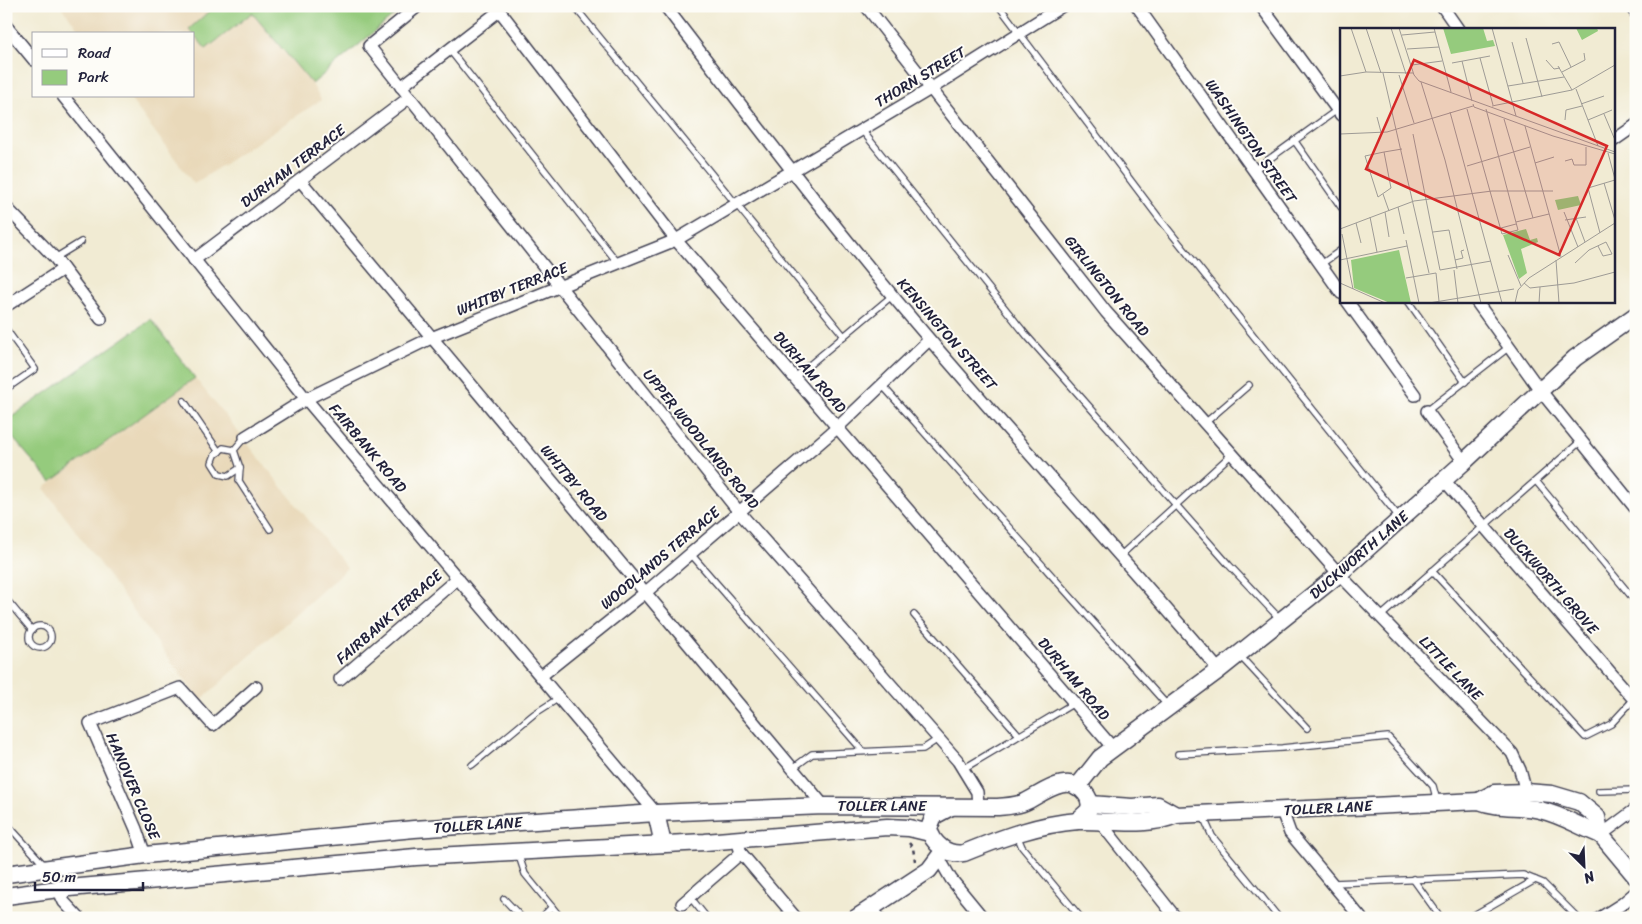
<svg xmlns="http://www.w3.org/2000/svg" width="1642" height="924" viewBox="0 0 1642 924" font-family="Sriracha,sans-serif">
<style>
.built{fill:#e9d9ba}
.green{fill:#95cb7d;stroke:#5c765c}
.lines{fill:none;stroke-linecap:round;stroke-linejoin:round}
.lane-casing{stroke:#414052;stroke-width:8}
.street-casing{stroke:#414052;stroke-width:14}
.secondary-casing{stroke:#414052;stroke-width:19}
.path{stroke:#414052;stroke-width:2.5;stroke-dasharray:4 4;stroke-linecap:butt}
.lane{stroke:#fff;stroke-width:5.5}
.street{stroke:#fff;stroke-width:11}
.secondary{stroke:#fff;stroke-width:16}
.labels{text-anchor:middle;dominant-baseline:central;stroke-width:4;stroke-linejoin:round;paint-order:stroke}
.street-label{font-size:15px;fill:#22223b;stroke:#fdfcf7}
.inset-road{fill:none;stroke:#9e9b96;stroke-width:1}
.view{fill:#d62828;fill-opacity:0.15;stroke:#d62828;stroke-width:2.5}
.inset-edge{fill:none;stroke:#22223b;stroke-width:2.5}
</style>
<rect width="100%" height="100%" fill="#fdfcf7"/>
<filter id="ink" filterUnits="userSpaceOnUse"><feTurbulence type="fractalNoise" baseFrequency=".02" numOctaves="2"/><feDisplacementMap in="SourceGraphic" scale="10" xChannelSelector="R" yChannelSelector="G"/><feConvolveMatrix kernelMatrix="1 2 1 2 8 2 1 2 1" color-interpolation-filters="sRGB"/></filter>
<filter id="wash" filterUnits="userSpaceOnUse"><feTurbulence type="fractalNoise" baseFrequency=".0096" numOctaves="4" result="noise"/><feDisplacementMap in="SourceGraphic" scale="20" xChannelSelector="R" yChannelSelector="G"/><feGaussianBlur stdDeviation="1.12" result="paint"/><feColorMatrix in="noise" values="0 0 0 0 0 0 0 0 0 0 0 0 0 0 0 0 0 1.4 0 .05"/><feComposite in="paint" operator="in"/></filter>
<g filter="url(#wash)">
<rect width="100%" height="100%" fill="#f1ebd3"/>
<!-- built -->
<g class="built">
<polygon points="61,6 405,6 312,84 321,100 194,184 128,96 194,96 194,34 82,34"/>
<polygon points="195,378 347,568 200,701 44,488"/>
</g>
<!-- green -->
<g class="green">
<polygon points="215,6 405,6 312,84 252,13 206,49 189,29"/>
<polygon points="151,319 195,378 51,482 6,430 6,421"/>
</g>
</g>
<g filter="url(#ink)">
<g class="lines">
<defs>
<g id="lane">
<polyline points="574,6 844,336"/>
<polyline points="999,6 1159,218 1399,517"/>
<polyline points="449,49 618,263"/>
<polyline points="861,129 1027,336 1229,565 1280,619"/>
<polyline points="1294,140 1341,207"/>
<polyline points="1254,170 1337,110"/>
<polyline points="55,258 81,242"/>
<polyline points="1320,265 1341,250"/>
<polyline points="1408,301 1465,382"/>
<polyline points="6,329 35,369 6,389"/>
<polyline points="795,377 893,295"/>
<polyline points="882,385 1167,705"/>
<polyline points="184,401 219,452"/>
<polyline points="1427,411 1509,347"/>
<polyline points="1205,423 1249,385"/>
<polyline points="245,437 234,450 240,468 239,481 270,529"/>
<polyline points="234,450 223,448 215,455 212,463 219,474 228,476 240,468"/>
<polyline points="1536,481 1636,602"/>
<polyline points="690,553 863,751"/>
<polyline points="1121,555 1232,454"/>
<polyline points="1432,571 1585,737 1611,724 1634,699"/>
<polyline points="6,599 32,630"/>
<polyline points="914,615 1019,735"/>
<polyline points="1381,616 1581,441"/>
<circle cx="40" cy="637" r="11"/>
<polyline points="1240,656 1307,728"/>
<polyline points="1178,754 1282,748 1388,737 1433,786 1437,801"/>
<polyline points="472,765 534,714 559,698"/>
<polyline points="793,768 812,754 923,749 938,739"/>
<polyline points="963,769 1074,703"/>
<polyline points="1599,791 1636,790"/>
<polyline points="1203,816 1212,836 1279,918"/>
<polyline points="6,823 45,866"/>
<polyline points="1017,835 1022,847 1081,918"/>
<polyline points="518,853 525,874 561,918"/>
<polyline points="1413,879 1441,918"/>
<polyline points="1334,883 1523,875 1543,883 1578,918"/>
<polyline points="690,897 707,918"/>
<polyline points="504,899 522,918"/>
<polyline points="875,908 883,918"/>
<polyline points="541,918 552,907"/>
<polyline points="1469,918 1535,880"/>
</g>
<g id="street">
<polyline points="418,6 369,46 739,512 958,761 977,792 978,806"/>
<polyline points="496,6 676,240 1113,748"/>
<path d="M665,6C752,119 837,232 930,340C1025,451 1124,558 1219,670"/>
<polyline points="866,6 1106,312 1339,574 1512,753 1520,770 1526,792"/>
<polyline points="1137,6 1341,293"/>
<polyline points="1261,6 1341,115"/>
<polyline points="1442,6 1458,29"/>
<polyline points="1630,6 1636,13"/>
<polyline points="6,26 34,60"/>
<polyline points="401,87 499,11"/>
<polyline points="63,96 306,399 656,813"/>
<polyline points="1613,141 1636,125"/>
<polyline points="300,180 824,806"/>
<polyline points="6,207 55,258 101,319"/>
<polyline points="194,260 410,97"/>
<polyline points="1347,301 1415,395"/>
<polyline points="1476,301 1540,390 1636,509"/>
<polyline points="6,306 63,269"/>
<polyline points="1427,411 1464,462"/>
<polyline points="245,437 306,399 431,338 676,240 932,88 1062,6"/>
<polyline points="1444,480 1636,702"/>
<polyline points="541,676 646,592 838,427 929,340"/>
<polyline points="340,679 458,578"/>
<polyline points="1282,811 1290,833 1361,918"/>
<polyline points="1100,822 1176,918"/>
<polyline points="1601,835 1636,809"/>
<polyline points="737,840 741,853 796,918"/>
<polyline points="145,855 136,829 90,723 180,688 213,725 256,687"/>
<polyline points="939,858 951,879 983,918"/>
<polyline points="58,889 64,902 79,918"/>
<polyline points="682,904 741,853"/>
<polyline points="1600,918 1622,904 1636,892"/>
</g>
<g id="secondary">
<polyline points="1077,787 1100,758 1219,670 1339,574 1464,462 1575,358 1636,315"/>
<polyline points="1479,801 1494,793 1526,792 1552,794 1579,802 1597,817 1601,835 1636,877"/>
<polyline points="1090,804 1132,807 1158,805 1176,815"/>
<path d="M951,807L934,816L929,828C932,844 948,856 964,853C1001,838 1038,824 1078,821C1111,820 1145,828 1176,815L1479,801C1499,809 1519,805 1540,810C1562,815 1580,827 1601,835"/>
<polyline points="656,813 663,844"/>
<path d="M6,874L145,855L414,829L656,813L824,806L998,807C1007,806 1016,806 1025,802C1042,794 1068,771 1085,793C1090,799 1091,805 1088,811L1077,821"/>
<polyline points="6,896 58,889 416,857 705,842 887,827 909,828 930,833"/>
<polyline points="856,918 929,870 944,850"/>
</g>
</defs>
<!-- lane casing -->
<use href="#lane" class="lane-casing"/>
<!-- street casing -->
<use href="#street" class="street-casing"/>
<!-- secondary casing -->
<use href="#secondary" class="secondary-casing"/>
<!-- path -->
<polyline class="path" points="909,843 913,848 915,861"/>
<!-- lane -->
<use href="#lane" class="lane"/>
<!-- street -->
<use href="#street" class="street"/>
<!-- secondary -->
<use href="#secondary" class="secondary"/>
</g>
</g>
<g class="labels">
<!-- street labels -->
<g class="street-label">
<text transform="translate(920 77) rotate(-31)">THORN STREET</text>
<text transform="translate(1251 141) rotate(55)">WASHINGTON STREET</text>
<text transform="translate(293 166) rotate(-37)">DURHAM TERRACE</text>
<text transform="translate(1107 286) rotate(51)">GIRLINGTON ROAD</text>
<text transform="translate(512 289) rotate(-22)">WHITBY TERRACE</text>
<text transform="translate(947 334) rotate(49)">KENSINGTON STREET</text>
<text transform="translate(810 372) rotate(49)">DURHAM ROAD</text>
<text transform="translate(701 439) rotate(51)">UPPER WOODLANDS ROAD</text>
<text transform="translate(368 448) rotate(50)">FAIRBANK ROAD</text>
<text transform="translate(574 483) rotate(50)">WHITBY ROAD</text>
<text transform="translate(1359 555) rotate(-41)">DUCKWORTH LANE</text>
<text transform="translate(660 558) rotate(-40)">WOODLANDS TERRACE</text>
<text transform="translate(1551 581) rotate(49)">DUCKWORTH GROVE</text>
<text transform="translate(389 617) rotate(-41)">FAIRBANK TERRACE</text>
<text transform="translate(1451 668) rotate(46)">LITTLE LANE</text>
<text transform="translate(1074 679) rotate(50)">DURHAM ROAD</text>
<text transform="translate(133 786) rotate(67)">HANOVER CLOSE</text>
<text x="882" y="806">TOLLER LANE</text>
<text transform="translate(1328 808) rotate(-3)">TOLLER LANE</text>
<text transform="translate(478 825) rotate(-4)">TOLLER LANE</text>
</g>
</g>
<!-- overview -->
<g transform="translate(1340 28)">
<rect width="275" height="275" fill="#f1ebd3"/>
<path d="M103,0H143L147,13L153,12L155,18L111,26ZM236,0H257L258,3L242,12ZM238,168L241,177L218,182L215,172ZM186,201L190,212L197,210L198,214L181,221L187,245L179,251L163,207ZM59,222L71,275H50L14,260L11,232Z" fill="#95cb7d"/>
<path class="inset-road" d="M11,0L26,44M26,0L41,45M51,0L66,46M59,0L74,47L79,53L275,124M94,0L111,64M152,0L176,88M62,7L95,4M186,10L202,69M172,14L183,55M212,16L219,14L231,39M67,21L99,19M140,30L153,77M206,32L214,41L220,40M122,33L132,73M112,35L150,28M72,37L102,33M218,38L232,62M222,44L245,32L244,25M43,45L89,245M59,47L74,95M0,48L26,44L73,45M81,54L105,132L141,275M168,58L224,49M236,61L258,118M133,76L134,79L213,108L275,126M241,76L264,68M152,78L232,62L275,37M127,81L162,206L178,202L146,81M110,84L162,275M264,86L275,112M37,89L41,104M164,91L193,190M225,92L226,82L242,78M248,92L272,82M185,98L221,229M0,106L47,104L133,78M73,106L100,242L151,233M44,124L51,160L38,169L25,128L44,124L62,121M268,125L275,151M225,133L232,131L234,137H246V119M195,135L214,129M127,138L190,119M264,155L275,192M43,166L49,183M58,179L64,206M45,184L49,209M224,184L238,219M30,189L37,224M236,190L245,214M225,192L246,189M176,194L209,186M16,195L21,215M161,200L176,196M0,201L74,173L152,163H213M93,204L109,202L117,241M260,205L248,160L275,152M2,206L13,261M66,212L79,275M168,227L181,258M0,232L67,218M115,232L123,230L121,223L124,222M216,232L219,275M235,235L249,222L266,214L272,226L263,228L258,218M114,242L118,275M66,250L96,245L99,273M0,255L45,275M184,255L190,260L234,255L275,244M89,275L174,261M175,275L178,262L189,250L275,195M199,275L200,259"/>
<path class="view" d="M74,32L267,118L219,227L26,141Z"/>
<rect width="275" height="275" class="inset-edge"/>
</g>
<!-- margin -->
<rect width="1642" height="924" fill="none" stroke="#fdfcf7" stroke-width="25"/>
<!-- legend -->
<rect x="32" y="32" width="162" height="65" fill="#fdfcf7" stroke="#a5a5ac"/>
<rect x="42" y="49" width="25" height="8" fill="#ffffff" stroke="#a5a5ac"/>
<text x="78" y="58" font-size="15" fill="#22223b">Road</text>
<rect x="42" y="70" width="25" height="15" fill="#95cb7d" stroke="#a5a5ac"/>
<text x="78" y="82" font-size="15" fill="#22223b">Park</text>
<!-- north arrow -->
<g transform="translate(1584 866) rotate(156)" stroke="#fdfcf7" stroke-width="4" paint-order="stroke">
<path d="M0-4L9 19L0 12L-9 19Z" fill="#22223b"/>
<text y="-8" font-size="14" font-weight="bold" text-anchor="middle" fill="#22223b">N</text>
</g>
<!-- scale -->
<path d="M35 882v8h108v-8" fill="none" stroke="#22223b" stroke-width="2.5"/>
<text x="42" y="882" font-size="15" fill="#22223b" stroke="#fdfcf7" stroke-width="4" paint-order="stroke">50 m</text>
</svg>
